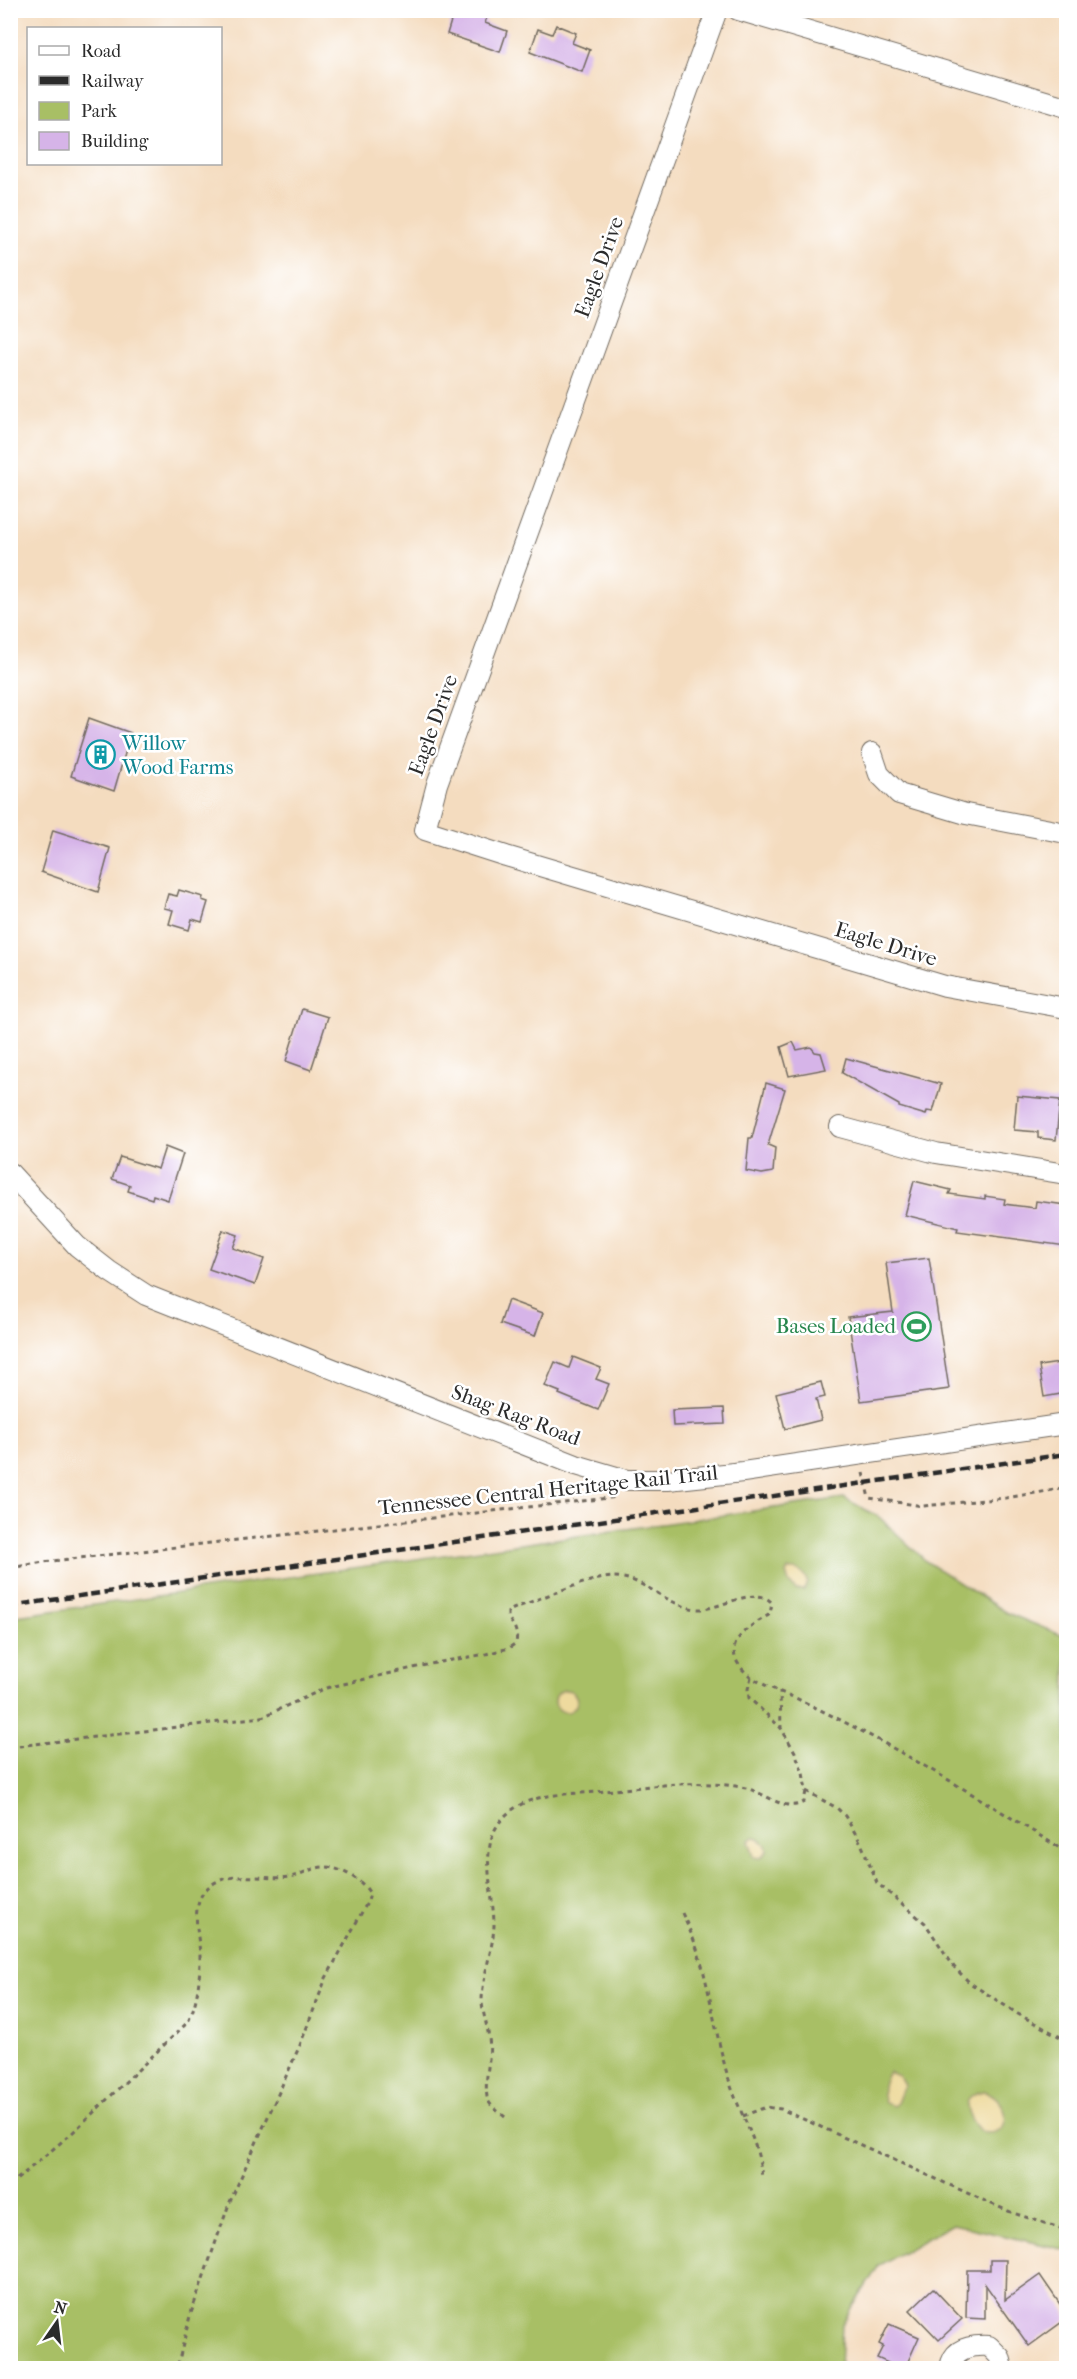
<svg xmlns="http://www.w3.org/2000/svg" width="1077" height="2379" viewBox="0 0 1077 2379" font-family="'IM FELL French Canon',serif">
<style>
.green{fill:#a8bf65;stroke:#6a7548;stroke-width:1.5}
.sand{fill:#eeda9e;stroke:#8c8264;stroke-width:1.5}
.building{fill:#d6b4e8}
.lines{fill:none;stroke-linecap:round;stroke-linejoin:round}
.street-casing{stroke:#71695f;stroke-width:22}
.path{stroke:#71695f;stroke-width:3;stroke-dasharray:4.5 4.5;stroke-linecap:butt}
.street{stroke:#fff;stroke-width:20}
.rail{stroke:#2b2b2b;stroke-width:4.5;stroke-dasharray:9 4.5;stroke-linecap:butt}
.labels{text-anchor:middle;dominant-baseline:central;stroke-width:5;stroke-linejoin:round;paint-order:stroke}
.street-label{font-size:21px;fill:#2b2b2b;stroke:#fff}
.culture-label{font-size:21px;fill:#0d838f;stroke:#fff;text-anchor:start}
.leisure-label{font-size:21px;fill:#27864d;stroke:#fff;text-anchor:end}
</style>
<rect width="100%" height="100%" fill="#fff"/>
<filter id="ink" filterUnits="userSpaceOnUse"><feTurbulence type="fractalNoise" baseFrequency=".0167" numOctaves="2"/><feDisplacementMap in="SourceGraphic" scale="12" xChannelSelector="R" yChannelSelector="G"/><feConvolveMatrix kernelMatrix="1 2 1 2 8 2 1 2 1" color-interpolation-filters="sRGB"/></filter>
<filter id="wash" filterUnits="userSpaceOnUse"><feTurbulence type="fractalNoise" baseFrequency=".008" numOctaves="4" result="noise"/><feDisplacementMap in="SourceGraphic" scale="24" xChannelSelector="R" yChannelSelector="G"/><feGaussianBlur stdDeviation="1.35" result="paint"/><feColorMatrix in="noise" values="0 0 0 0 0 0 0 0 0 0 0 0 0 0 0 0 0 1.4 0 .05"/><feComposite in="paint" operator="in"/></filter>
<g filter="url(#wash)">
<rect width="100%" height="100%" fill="#f4dcbf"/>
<!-- green -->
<polygon class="green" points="844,1498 879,1517 927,1562 1005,1612 1066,1637 1066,2250 953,2224 879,2265 842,2324 840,2368 11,2368 10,1617"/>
<!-- sand -->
<g class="sand">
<path d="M788,1570C798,1569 806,1573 807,1583L804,1590H796L789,1583L786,1573Z"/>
<circle cx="566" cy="1701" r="11"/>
<polygon points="754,1837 759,1838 766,1845 767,1851 761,1858 754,1857 749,1841"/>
<path d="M889,2072L899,2076L904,2085L897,2103L893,2106L885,2103C881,2093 882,2081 889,2072Z"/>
<path d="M985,2091C1013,2102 1013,2139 981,2132C968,2118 956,2094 985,2091Z"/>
</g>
<g id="blocks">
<!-- building -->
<g class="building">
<polygon points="454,11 471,16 473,12 487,17 485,23 507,31 500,52 447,34"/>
<polygon points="556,25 576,33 572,43 590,50 582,72 530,52 538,29 552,34"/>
<polygon points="89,718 131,733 114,791 71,776"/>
<polygon points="53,830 110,848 98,892 41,872"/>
<polygon points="179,890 203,897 202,900 208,902 202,922 192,919 189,930 169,924 173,910 164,908 168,894 177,896"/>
<polygon points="302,1009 328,1017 311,1070 286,1061"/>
<polygon points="793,1042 797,1050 811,1047 815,1052 821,1053 826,1069 789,1076 781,1047"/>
<polygon points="846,1058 941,1084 933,1112 927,1111 926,1115 899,1107 899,1105 842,1073"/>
<polygon points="766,1083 785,1089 768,1145 775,1148 773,1172 762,1174 746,1171 749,1138 752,1138"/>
<polygon points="1017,1096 1060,1100 1056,1140 1038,1138 1038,1132 1014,1130"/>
<polygon points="165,1147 183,1154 168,1200 153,1195 152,1199 128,1191 130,1185 112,1179 120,1157 158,1169"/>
<polygon points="914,1181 951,1190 949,1194 985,1199 985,1196 1005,1199 1004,1204 1035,1208 1036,1201 1066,1205 1066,1246 957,1231 958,1228 905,1215"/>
<polygon points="223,1230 238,1235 233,1248 264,1259 255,1285 209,1269"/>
<polygon points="929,1258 949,1389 861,1401 848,1317 893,1312 886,1263"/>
<polygon points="508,1300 543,1313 535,1336 500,1324"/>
<polygon points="573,1357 601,1368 596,1379 609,1384 598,1410 559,1394 560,1392 545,1386 555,1362 569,1368"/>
<polygon points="1066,1362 1066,1393 1044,1397 1039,1366"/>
<polygon points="821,1382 825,1397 816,1399 821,1420 785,1429 776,1393"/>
<polygon points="724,1408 725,1424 673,1426 672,1410"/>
<polygon points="990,2260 1006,2260 1005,2300 1040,2275 1066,2313 1066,2319 1029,2346 985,2284 985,2319 966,2318 967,2270 990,2270"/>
<polygon points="933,2288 962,2319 939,2340 910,2310"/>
<polygon points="889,2324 919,2337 905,2368 899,2368 877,2358 883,2346 879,2344"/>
</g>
</g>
</g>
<g filter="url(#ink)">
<use href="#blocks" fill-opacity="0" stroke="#71695f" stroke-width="1.5"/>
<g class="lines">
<defs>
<g id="street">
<polyline points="717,10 437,784 425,830 506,856 945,986 1066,1008"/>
<polyline points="738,10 1066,107"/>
<polyline points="872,753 879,774 899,794 966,814 1066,833"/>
<polyline points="840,1127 936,1153 1066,1174"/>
<polyline points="10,1173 77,1246 109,1271 146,1295 576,1465 627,1480 668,1480 743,1472 1066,1424"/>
<path d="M950,2368C953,2348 971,2345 989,2346L1000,2357L1003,2368"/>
</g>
</defs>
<!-- street casing -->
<use href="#street" class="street-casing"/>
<!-- path -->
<g class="path">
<polyline points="863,1473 869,1498 923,1506 1006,1498 1066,1488"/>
<polyline points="10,1568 44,1562 617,1497"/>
<polyline points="751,1677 748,1689 749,1698 781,1728"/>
<path d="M10,1747L262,1717L326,1688L435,1663L486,1654L509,1648L516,1643C518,1632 515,1627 508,1618V1612L513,1609C536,1600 590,1577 614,1577C645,1577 668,1608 699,1609C720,1610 757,1584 772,1603L770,1614C757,1623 729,1635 735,1657C743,1681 781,1691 802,1701C894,1745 980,1798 1066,1852"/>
<polyline points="806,1791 837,1808 845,1816 861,1843 877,1883 925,1923 954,1967 970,1983 1018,2014 1066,2040"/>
<path d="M682,1913C687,1924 692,1935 696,1946C711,1990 715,2036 729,2080C740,2116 759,2140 762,2179"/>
<polyline points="743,2116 766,2107 781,2109 985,2201 1013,2213 1066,2230"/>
<path d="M505,2117C498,2111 489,2106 487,2097C484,2077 492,2057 489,2038C487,2025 483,2014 482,2002C482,1976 493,1951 494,1925C494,1895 480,1854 497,1826C503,1816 513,1808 524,1803C546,1793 573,1794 596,1792C643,1787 694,1779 741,1787C763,1790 784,1814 804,1802L806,1791L803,1773L795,1752L781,1728L780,1691"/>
<path d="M10,2185L71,2134L188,2022C198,2001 200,1979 200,1955C199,1936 191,1910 203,1893C222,1867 263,1881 290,1877C301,1875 312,1867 325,1867C340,1867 364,1881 370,1894L368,1901L326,1978L300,2045L229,2204L190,2316L177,2368"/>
</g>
<!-- street -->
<use href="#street" class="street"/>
<!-- rail -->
<polyline class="rail" points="10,1606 1066,1454"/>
</g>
</g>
<!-- icons -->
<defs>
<symbol id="building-ring" viewBox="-11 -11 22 22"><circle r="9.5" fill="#fff" stroke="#0f9aa8" stroke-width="1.5"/><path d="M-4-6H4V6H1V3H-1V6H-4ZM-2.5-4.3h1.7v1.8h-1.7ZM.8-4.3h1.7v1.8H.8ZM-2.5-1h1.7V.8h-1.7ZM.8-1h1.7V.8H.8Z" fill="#0f9aa8"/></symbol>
<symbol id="stadium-ring" viewBox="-11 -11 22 22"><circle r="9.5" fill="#fff" stroke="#2e9e5b" stroke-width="1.5"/><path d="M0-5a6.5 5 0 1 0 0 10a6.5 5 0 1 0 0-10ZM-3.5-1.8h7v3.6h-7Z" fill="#2e9e5b"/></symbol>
</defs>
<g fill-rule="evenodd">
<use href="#building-ring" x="84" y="738" width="33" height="33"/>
<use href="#stadium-ring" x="900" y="1310" width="33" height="33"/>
</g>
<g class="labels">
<!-- street labels -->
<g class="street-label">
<text transform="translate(599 267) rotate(-70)">Eagle Drive</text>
<text transform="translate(433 725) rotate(-70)">Eagle Drive</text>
<text transform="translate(886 944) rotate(17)">Eagle Drive</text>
<text transform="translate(516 1415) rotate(21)">Shag Rag Road</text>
<text transform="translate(548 1490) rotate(-6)">Tennessee Central Heritage Rail Trail</text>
</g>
<!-- culture labels -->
<g class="culture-label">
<text x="122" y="743">Willow<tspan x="122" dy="24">Wood Farms</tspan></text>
</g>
<!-- leisure labels -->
<g class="leisure-label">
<text x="896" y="1326">Bases Loaded</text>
</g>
</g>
<!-- margin -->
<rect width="1077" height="2379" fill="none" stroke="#fff" stroke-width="36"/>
<!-- legend -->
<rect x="27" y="27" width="195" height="138" fill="#ffffff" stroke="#aaaaaa" stroke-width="1.5"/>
<rect x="39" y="46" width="30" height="9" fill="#ffffff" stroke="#aaaaaa" stroke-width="1.5"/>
<text x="81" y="57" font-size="18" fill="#2b2b2b">Road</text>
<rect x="39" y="76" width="30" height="9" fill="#2b2b2b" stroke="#aaaaaa" stroke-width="1.5"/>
<text x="81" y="87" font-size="18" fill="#2b2b2b">Railway</text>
<rect x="39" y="102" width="30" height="18" fill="#a8bf65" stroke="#aaaaaa" stroke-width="1.5"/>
<text x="81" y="117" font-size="18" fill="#2b2b2b">Park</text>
<rect x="39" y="132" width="30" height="18" fill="#d6b4e8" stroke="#aaaaaa" stroke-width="1.5"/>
<text x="81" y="147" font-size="18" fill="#2b2b2b">Building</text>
<!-- north arrow -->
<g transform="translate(57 2322) rotate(14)" stroke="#ffffff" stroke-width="4.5" paint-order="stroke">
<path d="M0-4.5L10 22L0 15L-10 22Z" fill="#2b2b2b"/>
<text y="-9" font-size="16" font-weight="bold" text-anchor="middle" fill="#2b2b2b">N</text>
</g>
</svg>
